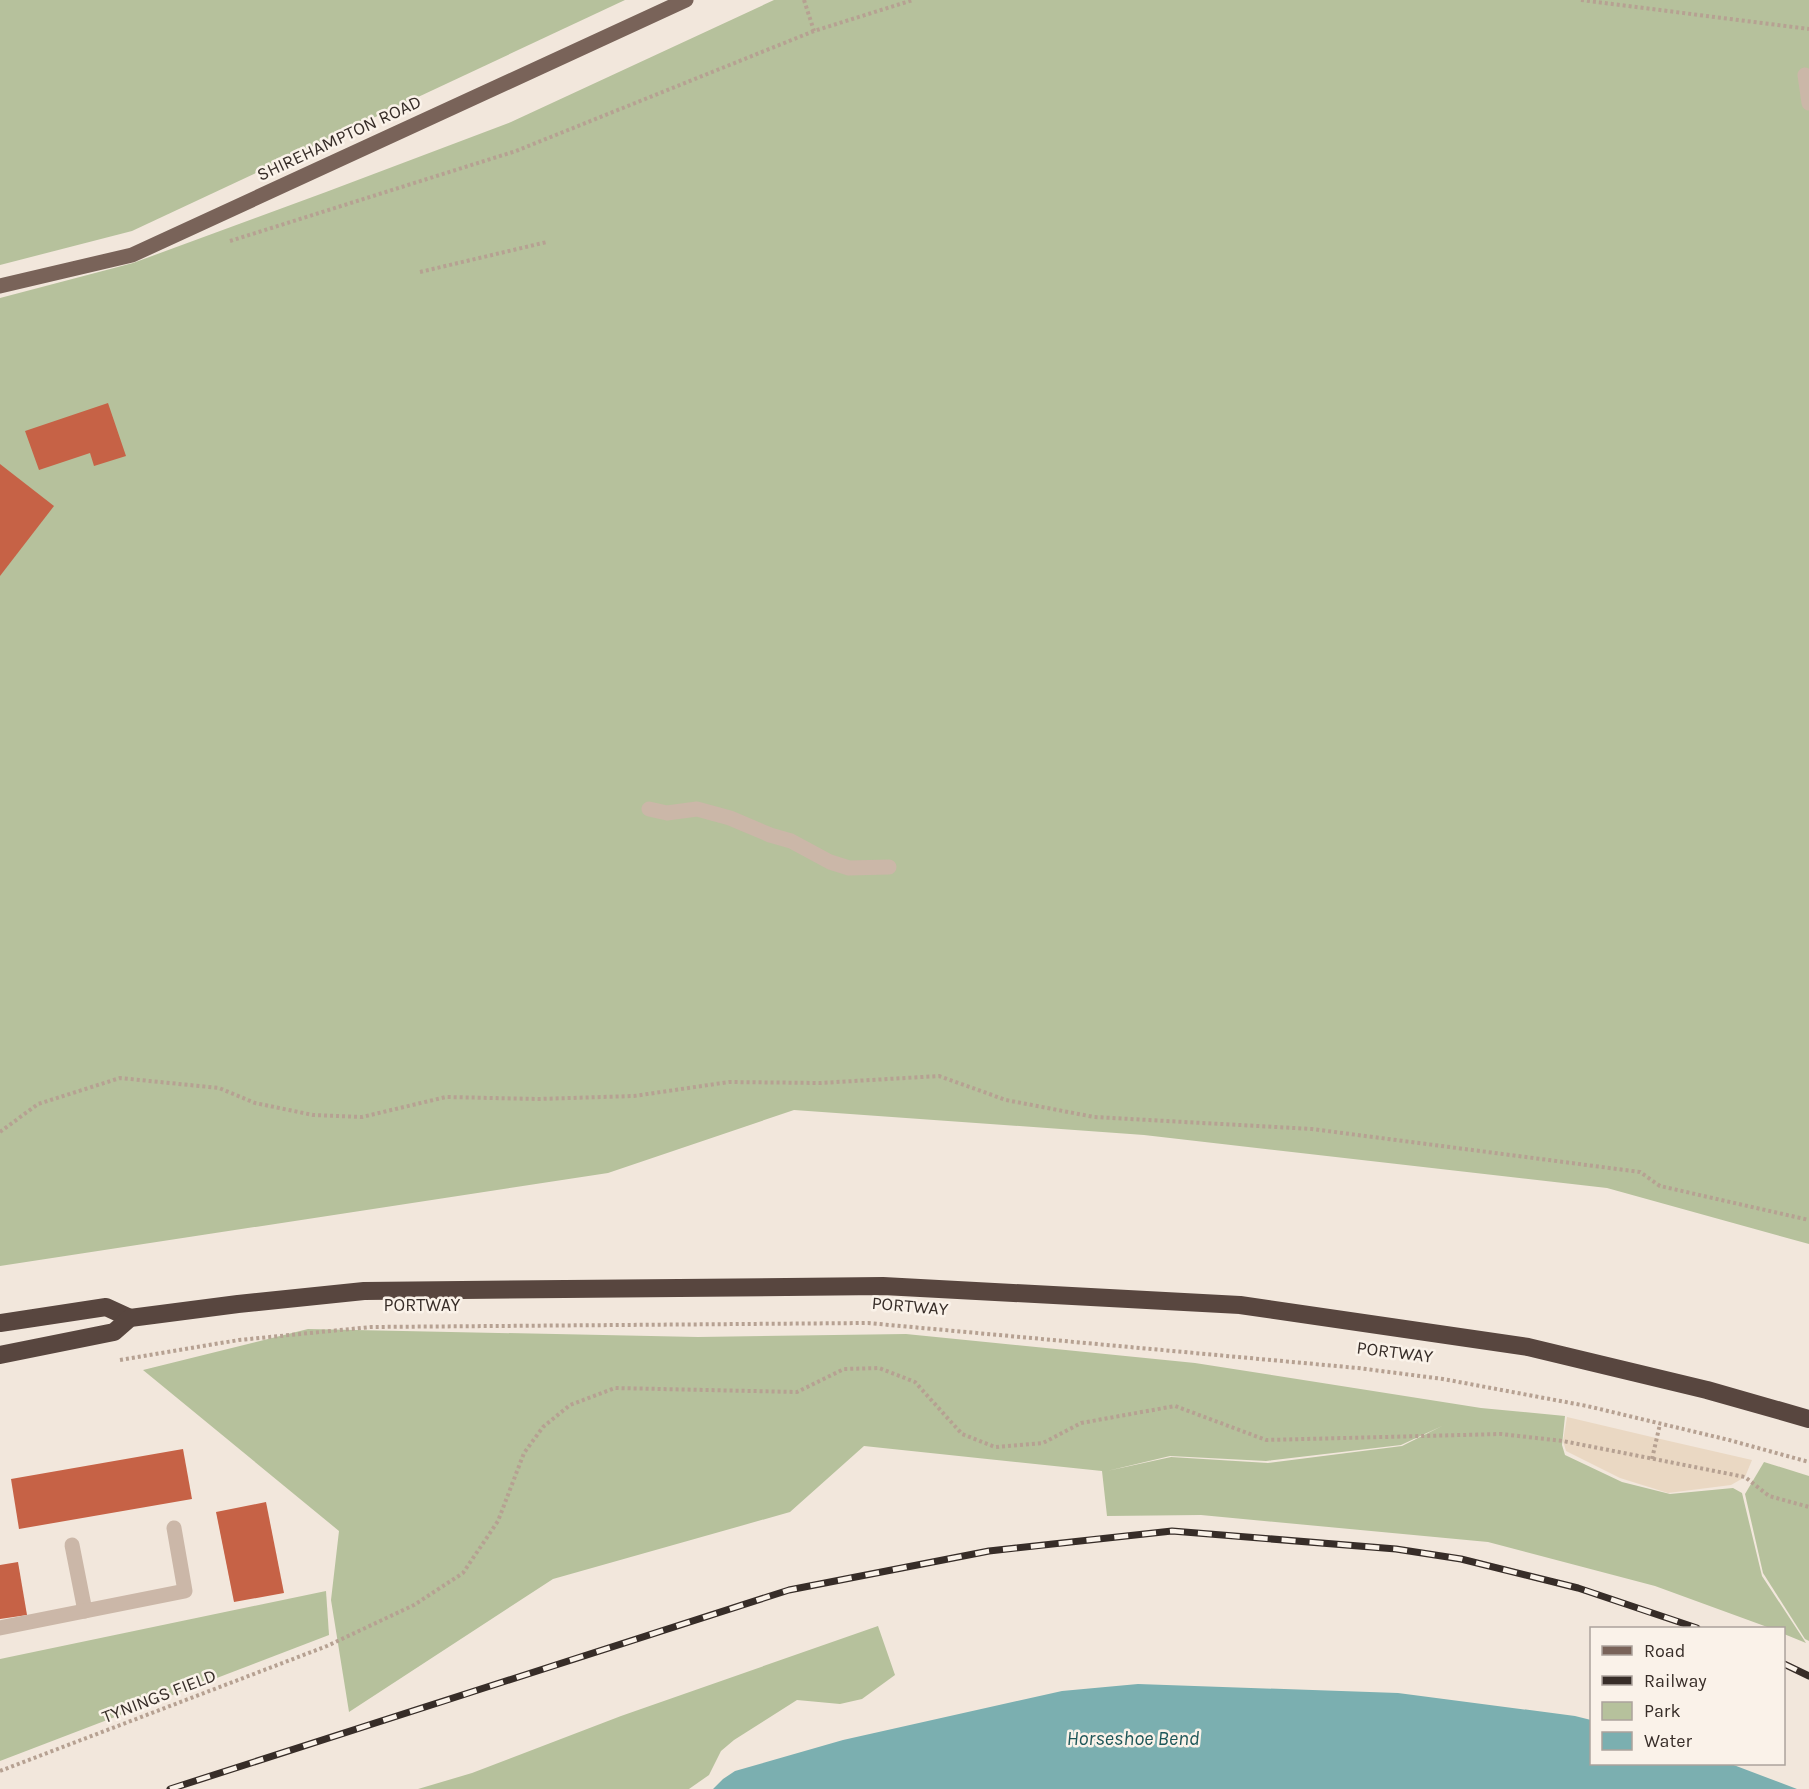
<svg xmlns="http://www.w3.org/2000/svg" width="1809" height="1789" viewBox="0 0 1809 1789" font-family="Karla,sans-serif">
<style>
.green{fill:#b6c19c;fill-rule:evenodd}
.plaza{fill:#ead8c3}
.water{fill:#7bafb0}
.building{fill:#c66246}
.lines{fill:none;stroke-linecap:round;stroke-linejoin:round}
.path{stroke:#b6a192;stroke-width:4;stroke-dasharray:3 3;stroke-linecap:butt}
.minor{stroke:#cbb7a8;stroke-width:15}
.major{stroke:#796359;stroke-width:15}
.highway{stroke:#58463f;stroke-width:18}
.rail-casing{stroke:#372d28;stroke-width:7}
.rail{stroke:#faf2e9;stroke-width:4.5;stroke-dasharray:14;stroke-linecap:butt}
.labels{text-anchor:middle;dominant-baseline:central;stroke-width:5;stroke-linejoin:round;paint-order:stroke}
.street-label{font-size:18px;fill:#372d28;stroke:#faf2e9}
.water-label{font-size:20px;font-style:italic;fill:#1e5759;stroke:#faf2e9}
</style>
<rect width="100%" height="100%" fill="#f2e7dc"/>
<!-- green -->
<g class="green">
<polygon points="0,0 625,0 132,231 0,265"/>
<polygon points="774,0 1809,0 1809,1244 1607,1188 1144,1135 794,1110 608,1173 0,1266 0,298 133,263 326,192 511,122"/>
<path d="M308,1329L698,1337L906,1334L1195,1363L1481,1408L1565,1416L1562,1445L1565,1455L1622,1482L1670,1494L1733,1488L1742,1493L1762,1576L1806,1643L1784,1634V1628H1770L1655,1586L1488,1542L1201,1515L1107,1516L1102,1471L864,1446L790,1512L553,1579L349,1712L331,1600L339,1531L143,1370ZM1442,1426L1402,1446L1268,1463L1171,1457L1107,1471L1170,1456L1266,1461L1401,1445Z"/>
<polygon points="1764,1462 1809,1476 1809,1641 1805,1639 1763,1573 1745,1494"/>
<polygon points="326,1591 329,1635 0,1761 0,1659"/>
<polygon points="878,1626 895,1675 862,1699 840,1704 797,1700 734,1740 721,1751 709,1775 689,1789 418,1789 472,1773 621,1716"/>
</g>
<!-- plaza -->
<polygon class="plaza" points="1567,1417 1656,1438 1752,1460 1745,1477 1731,1485 1668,1493 1620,1478 1566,1451 1563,1441"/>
<!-- water -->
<polygon class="water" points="1138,1684 1398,1693 1575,1716 1591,1720 1592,1764 1731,1764 1797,1789 713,1789 723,1779 735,1771 843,1740 1062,1691"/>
<!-- building -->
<g class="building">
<polygon points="108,403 126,456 94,466 90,453 39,470 25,431"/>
<polygon points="0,464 54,506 0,576"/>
<polygon points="183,1449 192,1499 19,1529 11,1479"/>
<polygon points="266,1502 284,1593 234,1602 216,1512"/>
<polygon points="18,1562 27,1615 0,1619 0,1565"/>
</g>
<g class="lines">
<!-- path -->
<g class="path">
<polyline points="804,0 814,31"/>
<polyline points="1581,0 1809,29"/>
<polyline points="230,241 516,151 814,31 913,0"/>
<polyline points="420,272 547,242"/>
<polyline points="0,1132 38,1104 120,1078 219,1088 255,1103 313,1115 362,1117 446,1097 538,1099 634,1096 729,1082 820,1083 939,1076 1006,1100 1094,1117 1312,1129 1640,1172 1660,1186 1809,1220"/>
<polyline points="120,1360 239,1340 371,1327 868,1323 1358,1368 1443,1379 1587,1406 1729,1440 1809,1462"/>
<polyline points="1652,1459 1660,1424"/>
<polyline points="0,1771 327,1646 414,1605 463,1573 498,1521 524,1453 543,1427 570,1405 615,1388 797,1392 844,1369 879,1368 915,1382 962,1434 995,1447 1043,1443 1081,1423 1175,1406 1266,1440 1501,1434 1563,1441 1745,1477 1769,1496 1809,1507"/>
</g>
<!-- minor -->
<g class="minor">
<polyline points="1805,75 1809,103"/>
<polyline points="649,809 667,813 697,809 730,818 770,835 791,841 830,862 849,868 889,867"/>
<polyline points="72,1545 85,1611"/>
<polyline points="0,1628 185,1591 174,1528"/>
</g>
<!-- major -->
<polyline class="major" points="0,286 132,255 686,0"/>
<!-- highway -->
<g class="highway">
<polyline points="0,1323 106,1307 130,1318"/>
<polyline points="0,1355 114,1332 130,1318 238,1304 364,1291 883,1286 1240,1305 1528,1347 1707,1390 1809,1419"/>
</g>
<defs>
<g id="rail">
<polyline points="1784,1664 1809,1676"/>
<polyline points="170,1789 789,1590 989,1551 1172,1531 1396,1549 1461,1559 1578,1588 1697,1628"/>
</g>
</defs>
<!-- rail casing -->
<use href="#rail" class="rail-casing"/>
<!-- rail -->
<use href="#rail" class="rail"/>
</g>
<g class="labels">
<!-- street labels -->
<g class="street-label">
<text transform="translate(339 138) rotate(-25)">SHIREHAMPTON ROAD</text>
<text x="422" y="1305">PORTWAY</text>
<text transform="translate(910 1306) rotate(5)">PORTWAY</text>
<text transform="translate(1395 1352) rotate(7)">PORTWAY</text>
<text transform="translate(159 1696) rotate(-21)">TYNINGS FIELD</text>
</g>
<!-- water labels -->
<g class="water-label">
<text x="1133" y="1738">Horseshoe Bend</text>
</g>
</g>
<!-- legend -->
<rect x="1590" y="1627" width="195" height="138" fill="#faf2e9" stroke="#aca39c" stroke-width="1.5"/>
<rect x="1602" y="1646" width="30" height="9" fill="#796359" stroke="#aca39c" stroke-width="1.5"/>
<text x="1644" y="1657" font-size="18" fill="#372d28">Road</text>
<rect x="1602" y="1676" width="30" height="9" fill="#372d28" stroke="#aca39c" stroke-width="1.5"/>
<text x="1644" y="1687" font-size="18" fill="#372d28">Railway</text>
<rect x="1602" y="1702" width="30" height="18" fill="#b6c19c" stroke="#aca39c" stroke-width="1.5"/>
<text x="1644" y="1717" font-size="18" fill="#372d28">Park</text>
<rect x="1602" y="1732" width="30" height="18" fill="#7bafb0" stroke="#aca39c" stroke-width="1.5"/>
<text x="1644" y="1747" font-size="18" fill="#372d28">Water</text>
</svg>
